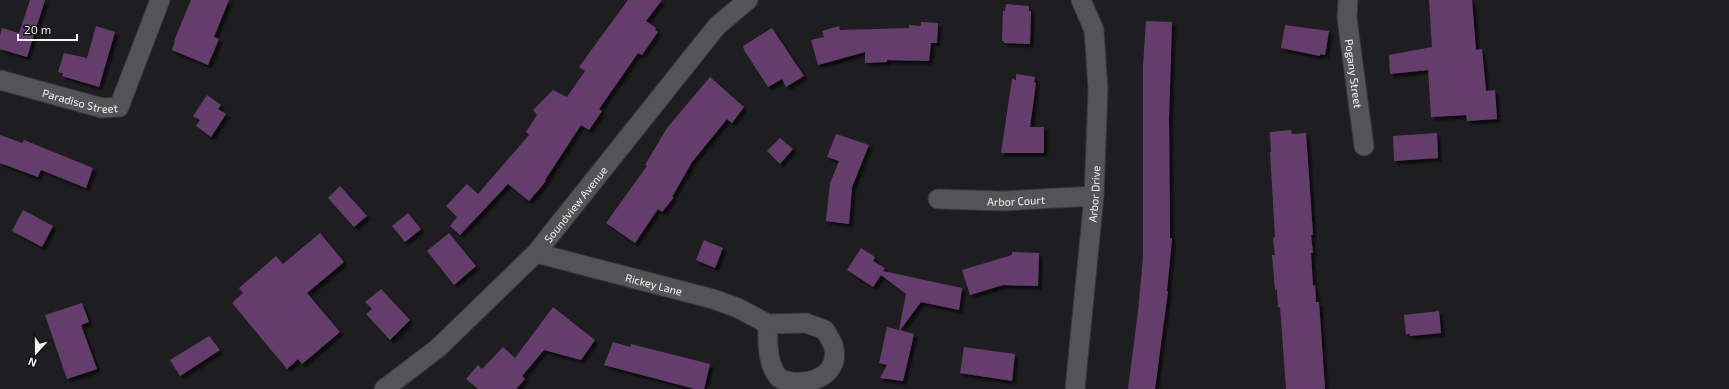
<svg xmlns="http://www.w3.org/2000/svg" width="1729" height="389" viewBox="0 0 1729 389" font-family="'Exo 2',sans-serif">
<style>
.building{fill:#653e6d;filter:url(#shadow)}
.lines{fill:none;stroke-linecap:round;stroke-linejoin:round}
.street-casing{stroke:#373738;stroke-width:21}
.street{stroke:#545355;stroke-width:19}
.labels{text-anchor:middle;dominant-baseline:central;stroke-width:3.5;stroke-linejoin:round;paint-order:stroke}
.street-label{font-size:11px;fill:#f3f3f4;stroke:#151416}
</style>
<defs>
<filter id="shadow"><feDropShadow dx="3.5" dy="3.5" stdDeviation="1" flood-color="#0009"/></filter>
</defs>
<rect width="100%" height="100%" fill="#1e1d1f"/>
<!-- building -->
<g class="building">
<polygon points="30,0 45,0 27,57 0,49 0,36 2,28 19,33"/>
<polygon points="191,0 229,0 214,37 219,39 208,65 172,50 175,41 174,41"/>
<polygon points="628,0 662,0 646,21 656,28 655,30 658,32 642,55 638,53 599,109 602,111 589,130 581,125 545,180 546,181 529,201 508,184 460,235 450,226 457,217 446,206 467,184 478,194 529,135 526,132 537,115 533,110 553,90 567,97 585,71 579,67"/>
<polygon points="1429,0 1472,0 1476,50 1482,49 1486,91 1495,90 1497,119 1467,121 1466,115 1431,117 1428,70 1390,74 1389,55 1432,47"/>
<polygon points="1006,4 1029,6 1029,11 1031,11 1030,44 1004,43 1004,41 1002,41 1003,11 1005,11"/>
<polygon points="1146,21 1172,22 1169,118 1170,238 1172,238 1167,291 1168,291 1155,389 1128,389 1138,311 1143,258 1143,67"/>
<polygon points="921,22 938,23 937,43 931,43 929,61 887,60 887,62 865,63 865,52 818,65 811,40 824,37 822,31 839,26 840,30 909,28 909,25 921,26"/>
<polygon points="1285,25 1329,31 1325,55 1320,54 1320,56 1281,48"/>
<polygon points="96,26 115,32 99,87 62,76 63,73 58,72 64,53 87,58"/>
<polygon points="772,28 804,76 786,87 782,79 768,87 744,50 743,46"/>
<polygon points="1016,74 1035,77 1034,82 1036,83 1030,127 1044,127 1044,153 1001,153 1012,79 1016,80"/>
<polygon points="710,77 744,107 732,123 727,119 692,162 672,197 674,197 662,212 658,209 635,243 606,223 647,166 645,165 667,128"/>
<polygon points="207,95 221,105 218,109 226,114 211,137 196,126 200,120 193,116"/>
<polygon points="1291,130 1292,134 1306,133 1313,235 1311,235 1313,253 1311,253 1313,286 1315,285 1316,302 1319,302 1325,389 1286,389 1280,307 1278,307 1277,290 1275,290 1272,255 1275,255 1273,238 1275,237 1270,152 1271,152 1270,132"/>
<polygon points="1437,133 1438,158 1394,161 1393,136"/>
<polygon points="836,134 869,145 852,187 849,224 826,221 830,183 839,161 827,157"/>
<polygon points="0,135 22,143 24,140 93,168 86,188 41,170 38,177 0,163"/>
<polygon points="780,138 793,149 780,164 767,151"/>
<polygon points="340,186 367,216 354,227 328,198"/>
<polygon points="23,210 53,226 42,247 12,231"/>
<polygon points="408,213 421,229 405,242 392,226"/>
<polygon points="320,233 344,262 307,293 340,332 302,364 298,359 287,369 232,303 243,293 239,288 276,256 283,264"/>
<polygon points="449,233 476,266 454,285 427,251"/>
<polygon points="704,240 723,248 715,268 696,260"/>
<polygon points="861,248 875,257 873,261 885,268 883,271 962,288 959,310 921,302 900,330 914,334 903,381 880,378 887,365 879,363 887,327 899,330 906,294 881,275 873,287 847,270"/>
<polygon points="1012,252 1039,253 1038,286 1003,285 970,295 962,270 1012,255"/>
<polygon points="381,289 410,320 390,340 366,314 372,309 365,302"/>
<polygon points="82,303 89,322 81,325 97,369 67,379 45,315"/>
<polygon points="553,307 595,340 581,360 544,350 522,376 525,379 516,389 478,389 466,379 478,365 482,369 503,347 515,358"/>
<polygon points="1439,311 1441,333 1410,336 1410,334 1406,334 1404,315"/>
<polygon points="209,336 220,350 180,376 170,360"/>
<polygon points="613,342 630,347 631,344 710,364 704,389 695,389 604,365"/>
<polygon points="964,347 1015,354 1012,381 960,373"/>
</g>
<g class="lines">
<defs>
<g id="street">
<path id="s1" d="M1348,0L1347,18L1364,146"/>
<path id="s2" d="M0,80L102,108L119,107L160,0"/>
<path id="s3" d="M938,199L1004,201L1094,196"/>
<path id="s4" d="M536,253L713,299L738,308L768,324L806,323L825,330C828,336 833,342 834,349C840,379 800,389 779,378C767,365 767,341 768,324"/>
<path id="s5" d="M384,389L438,348L536,253L717,26L748,0"/>
<path id="s6" d="M1075,389L1094,196L1098,89L1094,30L1081,0"/>
</g>
</defs>
<!-- street casing -->
<use href="#street" class="street-casing"/>
<!-- street -->
<use href="#street" class="street"/>
</g>
<g class="labels">
<!-- street labels -->
<g class="street-label">
<text stroke="none"><textPath href="#s1" startOffset="74">Pogany Street</textPath></text>
<text stroke="none"><textPath href="#s2" startOffset="83">Paradiso Street</textPath></text>
<text stroke="none"><textPath href="#s6" startOffset="196">Arbor Drive</textPath></text>
<text stroke="none"><textPath href="#s3" startOffset="78">Arbor Court</textPath></text>
<text stroke="none"><textPath href="#s5" startOffset="267">Soundview Avenue</textPath></text>
<text stroke="none"><textPath href="#s4" startOffset="122">Rickey Lane</textPath></text>
</g>
</g>
<!-- north arrow -->
<g transform="translate(36 353) rotate(201)" stroke="#151416" stroke-width="3" paint-order="stroke">
<path d="M0-3L7 15L0 10L-7 15Z" fill="#f3f3f4"/>
<text y="-6" font-size="11" font-weight="bold" text-anchor="middle" fill="#f3f3f4">N</text>
</g>
<!-- scale -->
<path d="M18 34v6h59v-6" fill="none" stroke="#f3f3f4" stroke-width="2"/>
<text x="24" y="34" font-size="12" fill="#f3f3f4" stroke="#151416" stroke-width="3" paint-order="stroke">20 m</text>
</svg>
